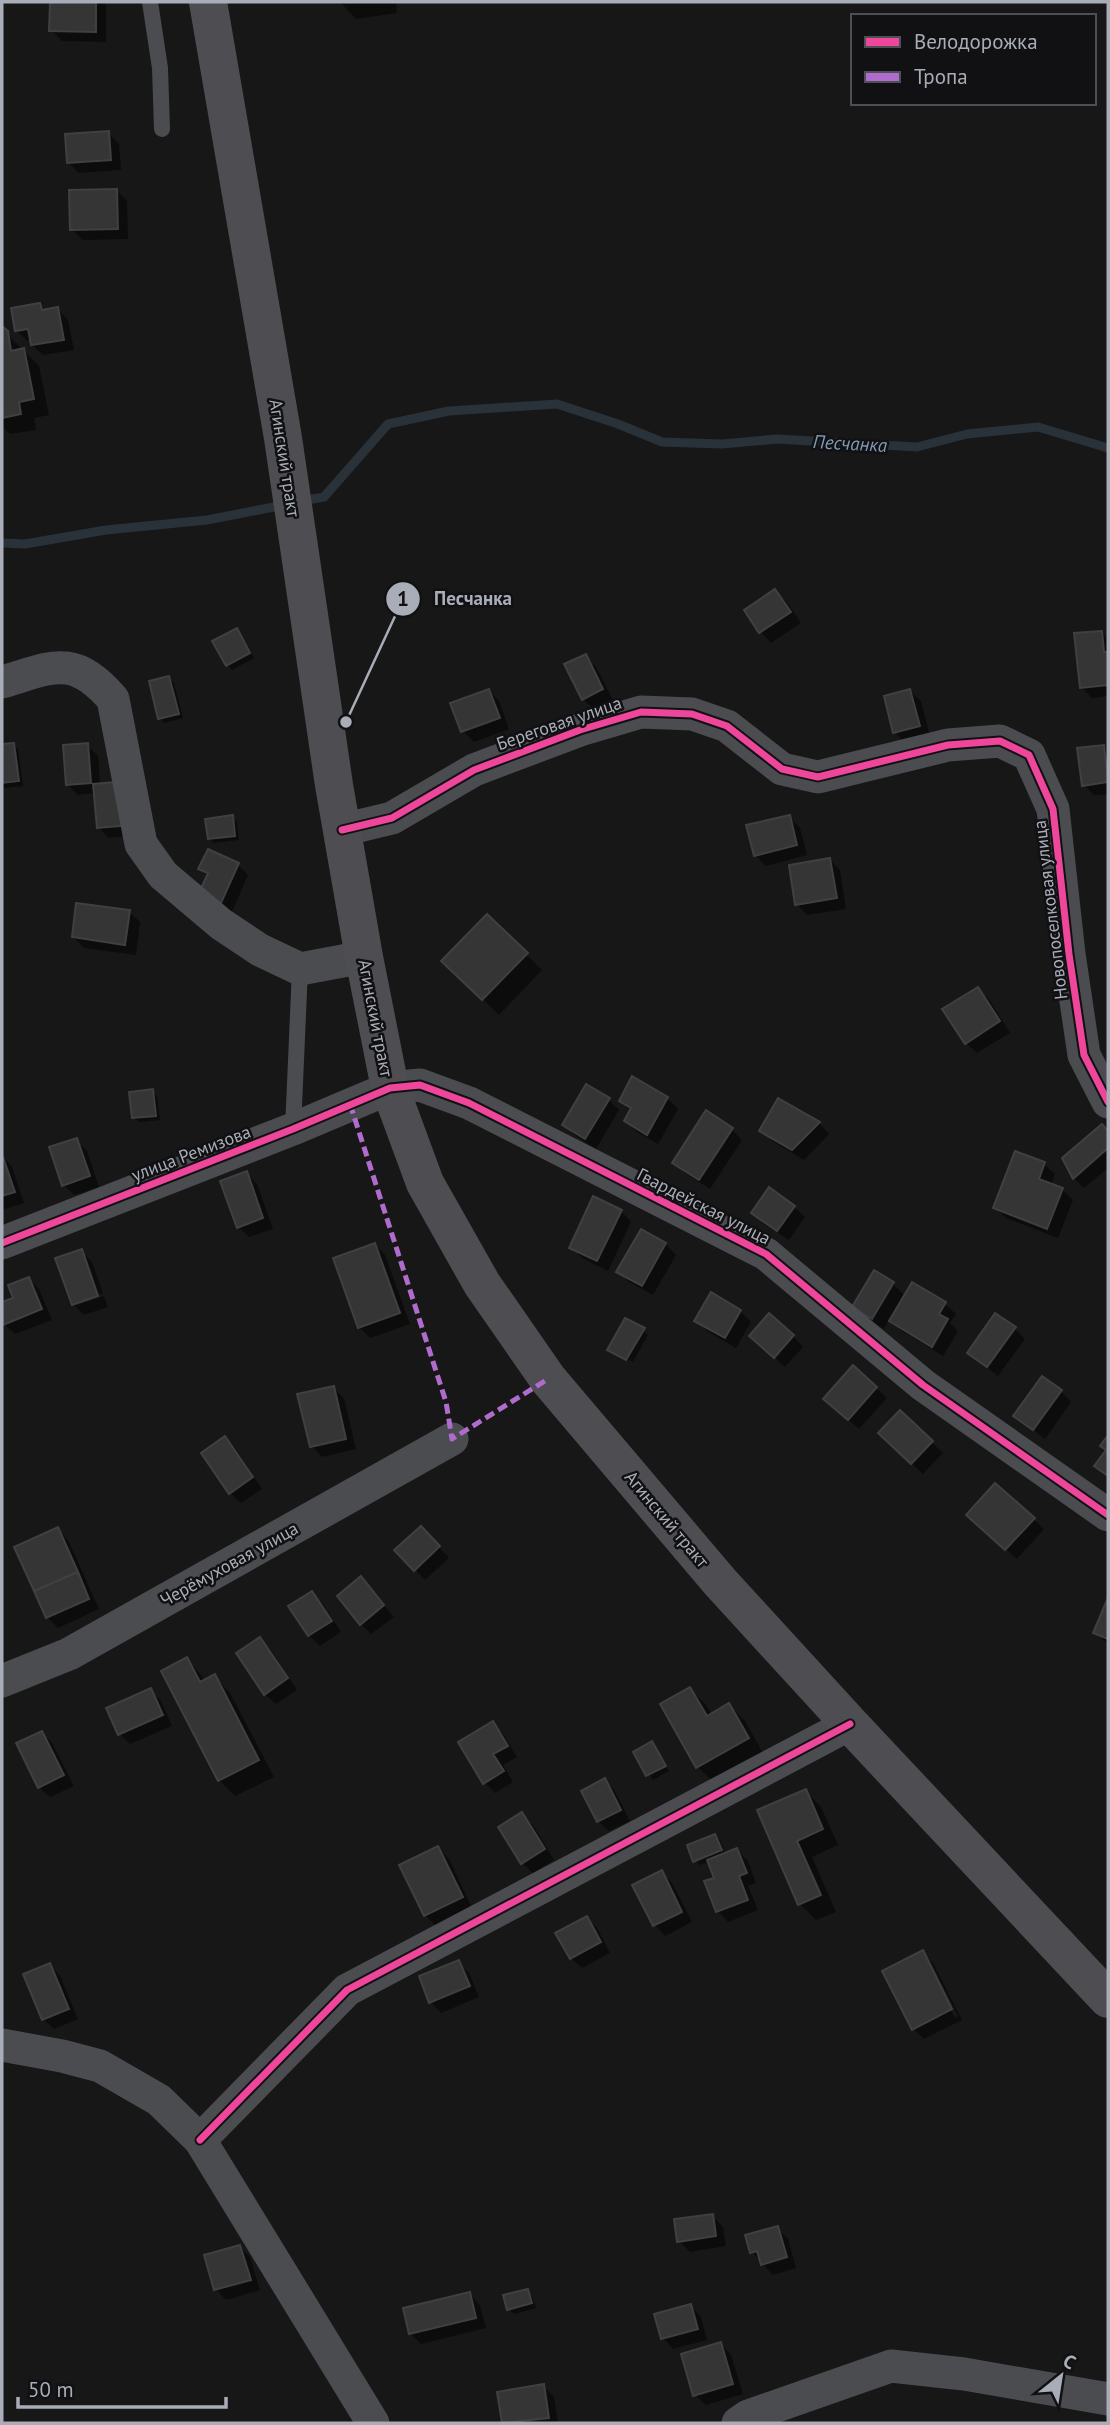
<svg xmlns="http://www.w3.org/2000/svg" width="1110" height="2425" viewBox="0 0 1110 2425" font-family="'PT Sans',sans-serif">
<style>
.shadow{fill:#0007;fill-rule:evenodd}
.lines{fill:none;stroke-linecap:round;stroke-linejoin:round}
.stream{stroke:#2a3239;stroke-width:9}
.building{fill:#353536;stroke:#3f4043;stroke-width:2}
.service{stroke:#4b4c50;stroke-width:16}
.minor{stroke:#4b4c50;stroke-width:33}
.trunk{stroke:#4e4e52;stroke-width:38}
.quiet{stroke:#b06ccc;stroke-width:5;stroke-dasharray:10 5;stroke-linecap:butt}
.cycleway-casing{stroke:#111113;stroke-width:11}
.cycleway{stroke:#ed469a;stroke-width:7}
.labels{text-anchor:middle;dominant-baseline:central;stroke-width:5;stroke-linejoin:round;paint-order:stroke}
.street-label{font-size:18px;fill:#a8adb8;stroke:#111113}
.water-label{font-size:19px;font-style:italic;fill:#7f9bb3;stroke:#111113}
.leader{fill:none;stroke:#a8adb8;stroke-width:2.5}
.callout-dot{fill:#a8adb8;stroke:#111113;stroke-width:2.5}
.mark-label{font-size:21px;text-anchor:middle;font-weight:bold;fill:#111}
.callout-label{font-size:19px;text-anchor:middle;font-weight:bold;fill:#a8adb8;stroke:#111113;stroke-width:5;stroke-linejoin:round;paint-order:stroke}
</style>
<rect width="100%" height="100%" fill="#171717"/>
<!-- shadow -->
<g class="shadow">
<polygon points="52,2 106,2 106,42 62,41 51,30"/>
<polygon points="340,2 396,2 397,13 356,19"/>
<polygon points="108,133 119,144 121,170 79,173 68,162"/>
<polygon points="117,191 127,201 128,239 83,240 72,230"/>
<polygon points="39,305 46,311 58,309 68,320 74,350 43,355 32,345 31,340 27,341 16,330"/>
<polygon points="2,329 39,366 49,415 34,418 36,430 10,434 2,426"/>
<polygon points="775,591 786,601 801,623 771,643 761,632 746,611"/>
<polygon points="236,630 254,658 232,670 228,665"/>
<polygon points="1102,632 1108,639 1108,696 1092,698 1081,687"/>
<polygon points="586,656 596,667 613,700 594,709 583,699"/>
<polygon points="169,678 174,683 183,718 164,723 160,718"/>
<polygon points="489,691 499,701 509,729 474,742 463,731"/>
<polygon points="910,691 921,701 930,736 905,743 895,732"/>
<polygon points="14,745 18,749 23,786 4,788 2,785 2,746"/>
<polygon points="87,745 98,756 100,785 142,835 109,838 98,827 96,793 78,795 67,784"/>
<polygon points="1104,746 1108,751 1108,794 1094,795 1084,785"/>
<polygon points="232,817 237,822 239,840 214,843 209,838"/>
<polygon points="789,817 800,828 807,855 766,866 755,855"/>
<polygon points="830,860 840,870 846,909 807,915 797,904"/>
<polygon points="238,865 248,875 232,912 212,903 209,877 201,869"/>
<polygon points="129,912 140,922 136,955 84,948 73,937"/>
<polygon points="487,916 542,970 499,1015 443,961"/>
<polygon points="978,989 989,999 1010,1033 977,1053 966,1043"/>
<polygon points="152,1091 157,1096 160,1120 139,1122 134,1117"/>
<polygon points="667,1098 678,1109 658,1144 637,1132 626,1121 632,1111 621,1100"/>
<polygon points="609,1100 619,1110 596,1149 575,1135 564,1125"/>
<polygon points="778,1100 819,1123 829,1134 804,1160 772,1141 761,1130"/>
<polygon points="1102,1126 1108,1132 1108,1168 1084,1188 1074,1178"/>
<polygon points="731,1129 742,1140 710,1189 685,1173 675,1163"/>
<polygon points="76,1140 87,1151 99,1187 74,1195 64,1185"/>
<polygon points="2,1156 12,1167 24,1203 2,1210"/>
<polygon points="1044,1164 1055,1174 1051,1185 1062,1189 1073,1200 1058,1238 1006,1218 995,1207"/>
<polygon points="246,1173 257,1184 273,1229 249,1237 239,1227"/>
<polygon points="794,1207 805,1217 789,1240 764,1224 754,1213"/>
<polygon points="621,1211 631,1222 608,1271 582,1258 571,1247"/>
<polygon points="665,1244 676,1255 653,1295 629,1282 618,1272"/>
<polygon points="375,1245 385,1255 410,1324 370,1338 359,1327"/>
<polygon points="81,1251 92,1262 103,1293 77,1302 77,1305 104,1296 108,1307 84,1315 73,1304"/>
<polygon points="874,1272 893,1284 905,1296 945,1304 956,1314 950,1323 958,1331 943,1356 902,1331 889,1319 884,1329 865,1317 854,1307"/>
<polygon points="29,1279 39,1289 52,1320 15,1334 4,1324 2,1317 2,1304 15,1299"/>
<polygon points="740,1311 751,1322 736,1348 707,1331 697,1320"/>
<polygon points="1015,1329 1025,1339 998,1376 969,1353"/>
<polygon points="643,1330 648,1335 633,1362 613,1351"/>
<polygon points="793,1336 803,1347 785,1367 762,1346"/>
<polygon points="333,1388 344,1398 356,1449 322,1457 312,1446"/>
<polygon points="876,1388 887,1398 859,1429 836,1409"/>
<polygon points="1061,1391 1071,1402 1045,1439 1015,1415"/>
<polygon points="900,1412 943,1453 923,1474 891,1444"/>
<polygon points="225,1438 236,1449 262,1489 241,1503 230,1493"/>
<polygon points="1033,1519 1044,1529 1017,1559 979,1525"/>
<polygon points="421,1528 449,1558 425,1580 397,1550"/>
<polygon points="57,1529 68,1540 99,1609 58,1628 47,1617"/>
<polygon points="361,1579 394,1617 371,1634 361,1624"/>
<polygon points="312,1593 323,1604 341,1632 320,1646 309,1635"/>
<polygon points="1108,1602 1108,1644 1095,1633"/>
<polygon points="260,1640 271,1650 297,1690 276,1704 265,1694"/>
<polygon points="187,1659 206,1681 214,1676 230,1693 274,1777 235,1796 219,1780 163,1672"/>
<polygon points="690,1689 706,1705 712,1715 729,1705 745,1721 764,1755 714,1783 698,1767"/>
<polygon points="150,1690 161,1701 172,1726 130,1744 120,1734"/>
<polygon points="492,1723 503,1734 517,1757 503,1765 513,1782 495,1793 485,1783"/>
<polygon points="42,1733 52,1743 74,1786 50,1797 39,1787"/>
<polygon points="652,1743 669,1771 653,1780 635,1753"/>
<polygon points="605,1780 615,1791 630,1821 609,1831 598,1821"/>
<polygon points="805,1791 821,1807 838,1845 812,1857 836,1912 816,1920 800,1904 759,1811"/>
<polygon points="522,1815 533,1825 554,1860 533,1873 522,1863"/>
<polygon points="715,1836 720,1840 726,1855 737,1850 748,1861 756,1883 748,1886 758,1910 728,1922 718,1911 716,1879 709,1861 700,1865 695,1861"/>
<polygon points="438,1848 449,1859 472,1908 436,1926 425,1915"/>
<polygon points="661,1872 672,1883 692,1922 665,1936 655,1925"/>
<polygon points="587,1918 597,1928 610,1953 582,1968 571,1958"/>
<path d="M922,1953L933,1963L962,2020L924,2039L913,2028ZM927,1963H931L958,2016L955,2018Z"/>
<polygon points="458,1962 469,1973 479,1997 441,2013 431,2002"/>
<polygon points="50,1965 60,1976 78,2019 54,2029 43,2019"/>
<polygon points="712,2216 723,2227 726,2246 690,2252 679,2241"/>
<polygon points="777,2228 788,2239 796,2268 773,2275 752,2252"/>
<polygon points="240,2247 250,2257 260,2290 226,2300 216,2289"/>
<polygon points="527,2291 532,2296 536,2308 514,2314 509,2309"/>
<polygon points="470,2294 480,2305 486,2328 421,2344 410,2333"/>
<polygon points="691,2306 701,2317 707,2340 673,2349 663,2338"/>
<polygon points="721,2344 731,2355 743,2394 706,2405 695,2395"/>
<polygon points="543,2386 554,2397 558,2423 503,2423 499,2393"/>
</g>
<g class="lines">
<!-- stream -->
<g class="stream">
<polyline points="301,501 324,497 388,424 449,411 557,404 618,424 662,442 722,444 777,439 917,447 967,434 1038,427 1108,448"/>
<polyline points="2,543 25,544 106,530 207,520 284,505"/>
</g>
</g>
<!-- building -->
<g class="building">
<polygon points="50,2 96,2 96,32 49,31"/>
<polygon points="109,131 111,160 67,163 65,134"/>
<polygon points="117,189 118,229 70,230 69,190"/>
<polygon points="40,303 42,310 58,307 64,340 31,345 28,329 15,331 11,308"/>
<polygon points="2,326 8,331 11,351 24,348 34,399 19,402 21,414 2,418"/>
<polygon points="775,589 791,612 759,633 744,610"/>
<polygon points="237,628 250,653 226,666 212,641"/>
<polygon points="1102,631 1104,652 1108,652 1108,685 1080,688 1074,633"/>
<polygon points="586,654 603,689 582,700 564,664"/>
<polygon points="169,676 179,714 158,719 149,681"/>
<polygon points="489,689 500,718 461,732 450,703"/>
<polygon points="910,689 920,726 893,733 884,696"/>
<polygon points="14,743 19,781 2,783 2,744"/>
<polygon points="88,743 91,783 66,785 63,745"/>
<polygon points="1104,745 1108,782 1082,786 1077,748"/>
<polygon points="128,781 132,825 97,828 93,784"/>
<polygon points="233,815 235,836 208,839 205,819"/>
<polygon points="790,815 797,845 754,856 746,825"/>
<polygon points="208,849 239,863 221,903 199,893 208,873 198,869"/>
<polygon points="830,858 837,898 795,905 789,865"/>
<polygon points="76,903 130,910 125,945 72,937"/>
<polygon points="487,914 528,953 482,1000 441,961"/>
<polygon points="978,987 1000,1021 965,1044 942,1009"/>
<polygon points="632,1076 668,1097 647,1135 624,1121 631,1108 619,1101"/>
<polygon points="586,1084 610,1098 585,1139 562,1125"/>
<polygon points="153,1089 156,1116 132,1118 129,1092"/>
<polygon points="778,1098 820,1122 792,1150 759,1131"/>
<polygon points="706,1110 733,1128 699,1180 672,1163"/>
<polygon points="1102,1124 1108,1131 1108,1148 1073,1179 1062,1158"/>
<polygon points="77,1138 90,1176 62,1186 49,1147"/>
<polygon points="1015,1151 1045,1162 1039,1179 1063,1188 1047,1229 993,1208"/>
<polygon points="2,1154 15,1192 2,1196"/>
<polygon points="247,1171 263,1218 237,1228 220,1181"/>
<polygon points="769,1187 795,1206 777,1231 751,1213"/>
<polygon points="593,1196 622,1210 597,1261 569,1248"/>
<polygon points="641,1229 666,1243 642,1286 616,1272"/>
<polygon points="375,1243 400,1313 358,1328 333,1258"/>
<polygon points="82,1249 98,1296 72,1305 55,1258"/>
<polygon points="874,1270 894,1282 872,1319 852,1307"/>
<polygon points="29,1277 42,1309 3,1325 2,1302 13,1298 8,1285"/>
<polygon points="912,1282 946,1302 939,1314 948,1319 932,1347 889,1321"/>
<polygon points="711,1292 741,1310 725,1338 694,1321"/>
<polygon points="769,1313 794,1335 774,1358 749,1336"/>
<polygon points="995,1313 1016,1327 987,1367 967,1353"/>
<polygon points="625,1318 645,1328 626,1360 607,1350"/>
<polygon points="853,1365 877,1387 848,1420 823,1399"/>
<polygon points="1042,1376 1062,1390 1033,1430 1013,1416"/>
<polygon points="334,1386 346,1439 310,1447 297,1394"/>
<polygon points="900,1410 933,1441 911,1464 878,1433"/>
<polygon points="1108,1435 1108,1476 1094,1466 1106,1450 1100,1446"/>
<polygon points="225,1436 253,1477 229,1494 201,1453"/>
<polygon points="995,1483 1035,1518 1005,1550 966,1515"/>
<polygon points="421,1526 440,1546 414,1571 394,1550"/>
<polygon points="58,1527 78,1572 34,1591 14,1547"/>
<polygon points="78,1572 89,1599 46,1618 34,1591"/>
<polygon points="361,1576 384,1605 360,1625 337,1596"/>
<polygon points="312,1591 332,1621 308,1636 288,1606"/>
<polygon points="1107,1600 1108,1601 1108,1639 1093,1633"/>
<polygon points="260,1637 288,1678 264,1695 236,1653"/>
<polygon points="187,1657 200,1682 215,1674 259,1760 218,1781 161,1671"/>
<polygon points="690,1687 707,1716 729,1703 749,1738 696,1768 660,1704"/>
<polygon points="151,1688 163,1715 118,1735 106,1708"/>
<polygon points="493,1721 508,1746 493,1754 504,1771 483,1784 458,1742"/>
<polygon points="42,1731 64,1775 38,1788 16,1743"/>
<polygon points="652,1741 666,1766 646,1776 633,1752"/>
<polygon points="605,1778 621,1810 597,1822 581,1791"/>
<polygon points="806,1789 823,1829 797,1841 821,1895 798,1905 757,1810"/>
<polygon points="522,1812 545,1849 521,1864 498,1827"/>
<polygon points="715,1834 722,1850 693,1862 687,1845"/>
<polygon points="438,1846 463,1897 424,1916 399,1865"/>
<polygon points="737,1848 747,1873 739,1876 748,1900 716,1912 704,1881 714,1878 707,1860"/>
<polygon points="662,1870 682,1912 653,1926 632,1885"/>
<polygon points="587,1916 601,1942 570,1959 555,1933"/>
<polygon points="923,1950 952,2009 912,2030 882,1971"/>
<polygon points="459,1960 470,1986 429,2003 419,1976"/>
<polygon points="50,1963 69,2009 42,2020 23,1974"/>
<polygon points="713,2214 716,2236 677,2242 674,2219"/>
<polygon points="778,2226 787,2257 761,2265 757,2251 750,2253 745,2235"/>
<polygon points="240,2245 251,2280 214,2290 204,2255"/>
<polygon points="528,2289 532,2303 507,2310 503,2295"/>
<polygon points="470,2292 476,2318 409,2334 403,2308"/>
<polygon points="691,2304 698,2329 661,2339 654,2314"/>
<polygon points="721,2342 733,2384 693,2396 681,2354"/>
<polygon points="544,2384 549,2418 502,2423 497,2392"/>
</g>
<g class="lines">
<!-- service -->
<g class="service">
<polyline points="150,2 160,68 162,129"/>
<polyline points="293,1129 300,969"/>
</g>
<!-- minor -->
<g class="minor">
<path d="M2,682C53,667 73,653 113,699L141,844L163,875L221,924L260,950L300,969L364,957"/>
<polyline points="342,830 392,818 474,770 580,730 641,712 692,714 727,726 782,769 818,777 948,745 1000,741 1029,755 1053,809 1069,954 1084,1055 1108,1102"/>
<polyline points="2,1243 293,1129 390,1088 420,1085 469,1103 766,1254 923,1385 1108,1515"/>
<polyline points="2,1681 69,1654 452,1439"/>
<polyline points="2,2045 62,2056 100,2066 159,2100 200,2140 373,2423"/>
<polyline points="200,2140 347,1990 850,1724"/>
<polyline points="738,2423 748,2416 891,2366 964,2374 1108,2399"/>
</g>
<!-- trunk -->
<polyline class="trunk" points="208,2 283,438 334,785 364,957 390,1088 425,1183 482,1284 548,1379 720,1582 850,1724 1108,1999"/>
<!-- quiet -->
<polyline class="quiet" points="350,1104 446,1402 452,1439 548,1379"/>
<defs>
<g id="cycleway">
<polyline points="342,830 392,818 474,770 580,730 641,712 692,714 727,726 782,769 818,777 948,745 1000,741 1029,755 1053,809 1069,954 1084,1055 1108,1102"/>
<polyline points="2,1243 293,1129 390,1088 420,1085 469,1103 766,1254 923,1385 1108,1515"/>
<polyline points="200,2140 347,1990 850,1724"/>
</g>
</defs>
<!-- cycleway casing -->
<use href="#cycleway" class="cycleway-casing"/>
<!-- cycleway -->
<use href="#cycleway" class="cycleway"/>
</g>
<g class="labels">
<!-- street labels -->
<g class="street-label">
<text transform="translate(285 458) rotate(81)">Агинский тракт</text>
<text transform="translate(559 723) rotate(-19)">Береговая улица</text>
<text transform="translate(1050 910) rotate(-97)">Новопоселковая улица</text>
<text transform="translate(376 1018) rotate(79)">Агинский тракт</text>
<text transform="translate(191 1153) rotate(-21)">улица Ремизова</text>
<text transform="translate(704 1206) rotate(27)">Гвардейская улица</text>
<text transform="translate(667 1519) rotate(50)">Агинский тракт</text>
<text transform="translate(229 1564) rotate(-29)">Черёмуховая улица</text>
</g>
<!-- water labels -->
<g class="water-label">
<text transform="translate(850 443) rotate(3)">Песчанка</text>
</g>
</g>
<!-- callouts -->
<path class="leader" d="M346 722L403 599"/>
<g class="callout-dot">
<circle cx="346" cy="722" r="7"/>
<circle cx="403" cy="599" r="18"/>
</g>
<g class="mark-label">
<text x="403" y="606">1</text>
</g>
<g class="callout-label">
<text x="473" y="605">Песчанка</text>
</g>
<!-- border -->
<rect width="1110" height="2425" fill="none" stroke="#a8adb8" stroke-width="7"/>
<!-- legend -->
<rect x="851" y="14" width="245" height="91" fill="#111113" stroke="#4d4f55" stroke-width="2"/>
<rect x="865" y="37" width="35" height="10" fill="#ed469a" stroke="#4d4f55" stroke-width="2"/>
<text x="914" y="49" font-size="21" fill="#a8adb8">Велодорожка</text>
<rect x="865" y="72" width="35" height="10" fill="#b06ccc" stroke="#4d4f55" stroke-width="2"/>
<text x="914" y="84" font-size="21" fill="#a8adb8">Тропа</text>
<!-- north arrow -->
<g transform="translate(1061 2376) rotate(30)" stroke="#111113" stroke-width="5" paint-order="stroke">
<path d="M0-5L12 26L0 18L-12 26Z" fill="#a8adb8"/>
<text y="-10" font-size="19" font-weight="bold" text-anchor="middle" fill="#a8adb8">С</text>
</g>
<!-- scale -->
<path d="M18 2397v10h208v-10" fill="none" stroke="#a8adb8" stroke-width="3.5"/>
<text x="28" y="2397" font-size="21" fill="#a8adb8" stroke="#111113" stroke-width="5" paint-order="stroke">50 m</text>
</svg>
